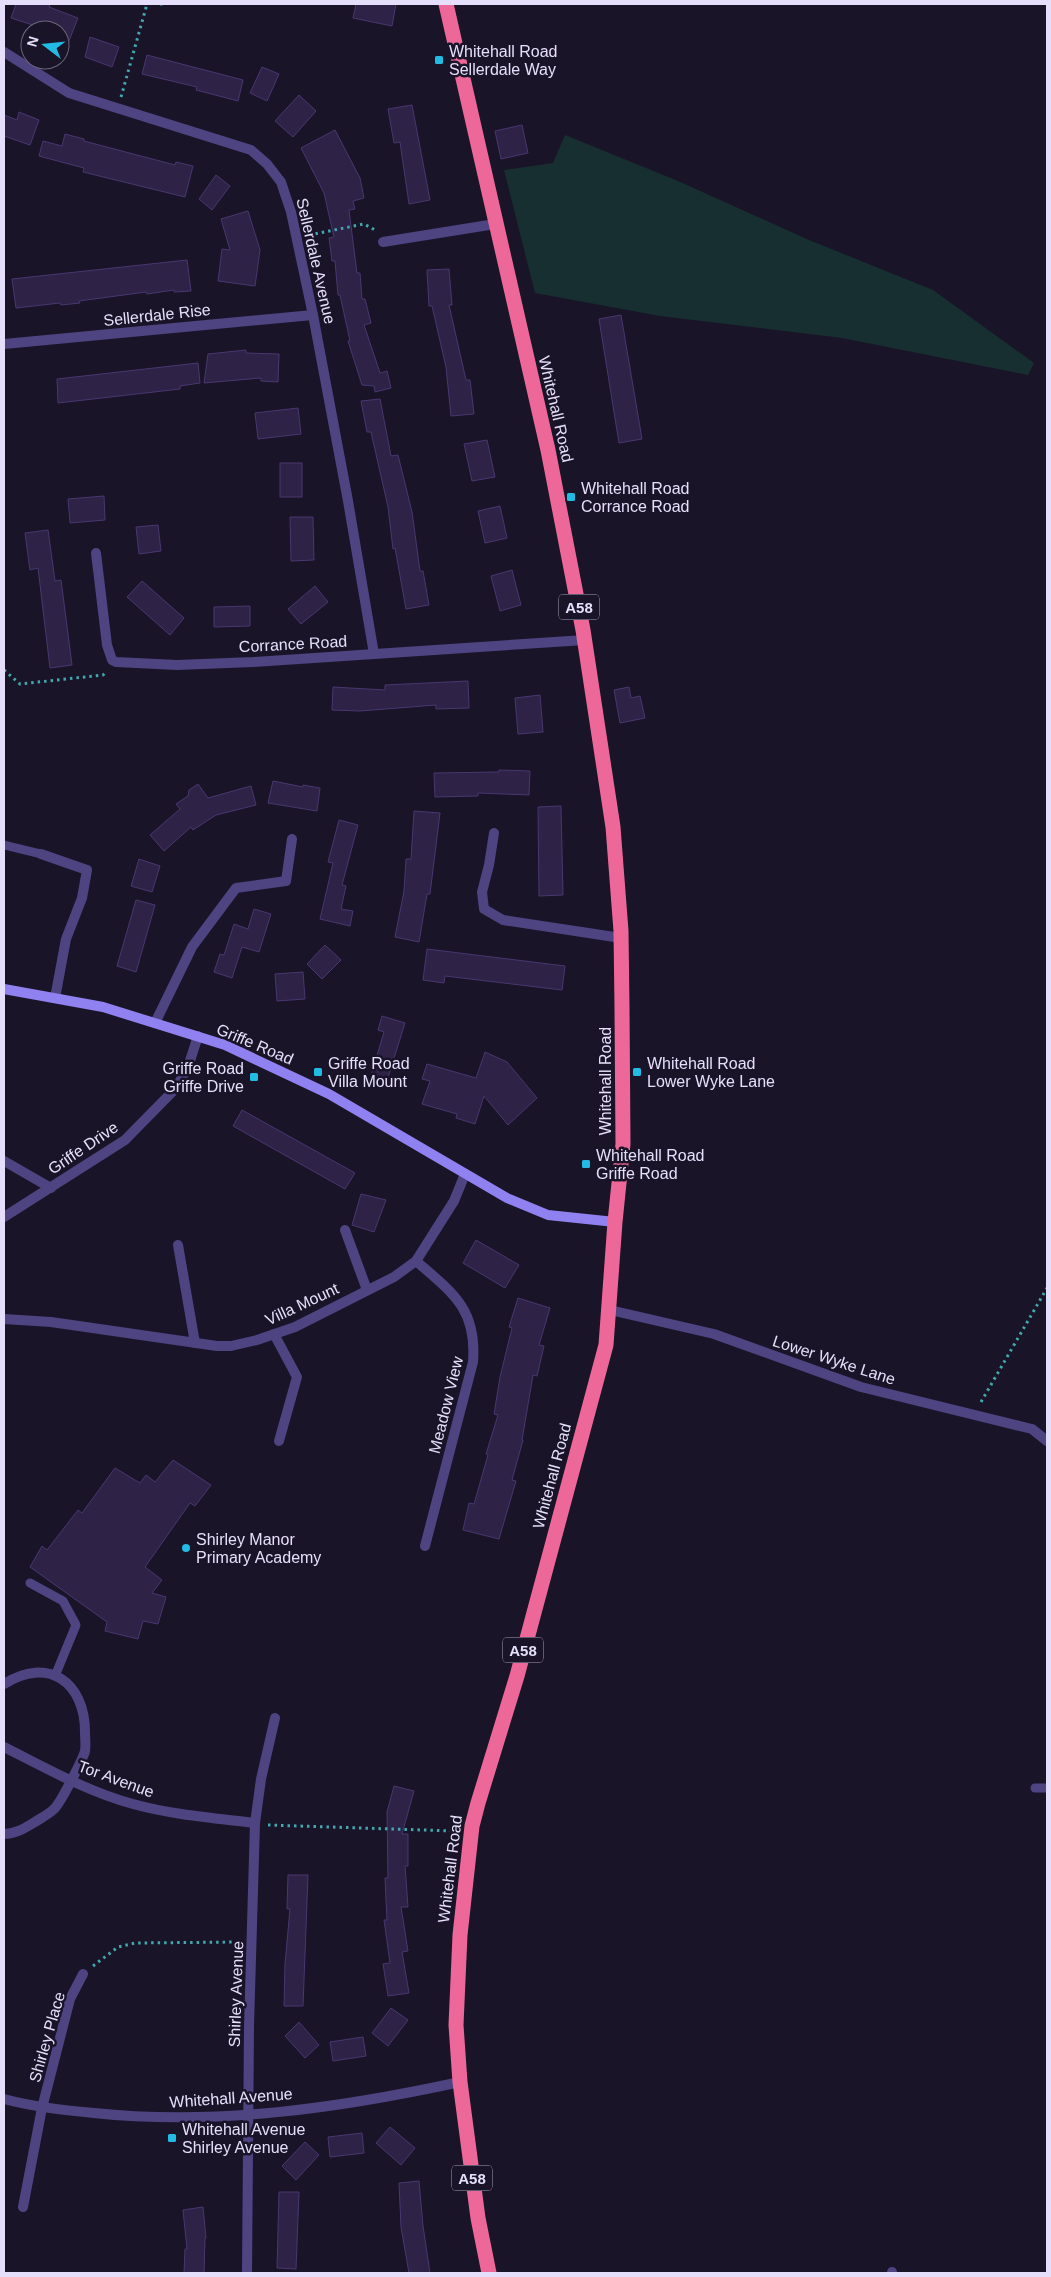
<svg xmlns="http://www.w3.org/2000/svg" width="1051" height="2277" viewBox="0 0 1051 2277" font-family="Arial,sans-serif">
<style>
.green{fill:#172f31}
.building{fill:#2e2247;stroke:#493770}
.lines{fill:none;stroke-linecap:round;stroke-linejoin:round}
.path{stroke:#40a8ae;stroke-width:3;stroke-dasharray:2.5 4;stroke-linecap:butt}
.lane{stroke:#4e4481;stroke-width:9}
.street{stroke:#4e4481;stroke-width:10}
.secondary{stroke:#9081f0;stroke-width:10}
.highway{stroke:#ed6899;stroke-width:15}
.poi-dot{fill:#22bbe4;stroke:#1a1428;stroke-width:2}
.labels{text-anchor:middle;dominant-baseline:central;stroke-width:5;stroke-linejoin:round;paint-order:stroke}
.shield{fill:#1a1428;stroke:#a8a2bc;stroke-width:1}
.shield-label{font-size:15px;font-weight:bold;fill:#e5dffb}
.poi-label{font-size:16px;fill:#e5dffb;stroke:#1a1428;text-anchor:start}
.street-label{font-size:16px;fill:#e5dffb;stroke:#1a1428}
</style>
<rect width="100%" height="100%" fill="#1a1428"/>
<!-- green -->
<polygon class="green" points="565,135 678,181 809,240 933,290 1034,363 1028,375 842,338 660,316 535,293 504,170 553,163"/>
<!-- building -->
<g class="building">
<polygon points="16,4 50,4 49,7 78,18 61,61 60,30 48,30 11,18"/>
<polygon points="356,4 396,4 392,26 353,18"/>
<polygon points="90,37 119,47 112,67 85,57"/>
<polygon points="147,55 243,80 238,101 196,90 197,87 142,74"/>
<polygon points="262,67 279,74 267,101 250,93"/>
<polygon points="299,95 316,111 293,137 275,121"/>
<polygon points="412,105 430,200 409,204 400,142 394,143 388,109"/>
<polygon points="19,112 39,120 30,145 4,136 4,115 17,120"/>
<polygon points="522,125 528,153 501,159 495,131"/>
<polygon points="335,130 360,178 364,198 353,201 355,209 349,210 357,273 360,273 362,299 365,299 371,323 364,325 380,373 387,371 391,388 375,392 374,386 362,385 348,341 350,341 340,295 338,295 335,261 332,261 329,238 334,237 324,193 301,148"/>
<polygon points="65,134 84,139 84,141 175,165 176,162 193,166 185,197 83,172 84,168 39,156 43,141 62,146"/>
<polygon points="216,175 230,186 212,210 199,199"/>
<polygon points="248,211 260,250 255,286 218,281 222,249 230,250 221,219"/>
<polygon points="187,260 191,291 174,292 174,290 147,294 146,292 79,301 80,303 61,305 60,303 16,308 12,279"/>
<polygon points="449,269 452,305 449,305 466,380 470,380 474,414 451,416 446,367 432,306 429,306 427,270"/>
<polygon points="621,315 642,439 619,443 599,319"/>
<polygon points="246,350 246,353 279,354 278,382 261,381 261,378 204,383 208,354"/>
<polygon points="198,363 200,383 180,386 180,389 58,403 57,379"/>
<polygon points="380,399 391,456 398,455 412,512 420,571 423,571 429,605 406,609 395,548 393,549 388,507 371,432 367,432 361,401"/>
<polygon points="298,408 301,434 258,439 255,413"/>
<polygon points="487,440 495,477 472,481 464,444"/>
<rect x="280" y="463" width="22" height="34"/>
<polygon points="104,496 105,520 70,523 68,499"/>
<polygon points="500,506 507,538 485,543 478,511"/>
<polygon points="290,517 313,517 314,560 291,561"/>
<polygon points="158,525 161,551 139,554 136,527"/>
<polygon points="48,530 55,581 61,580 72,665 50,668 38,568 30,570 25,533"/>
<polygon points="512,570 521,605 500,611 491,576"/>
<polygon points="142,581 184,618 170,635 127,597"/>
<polygon points="315,586 328,602 301,624 288,609"/>
<polygon points="250,606 250,626 214,627 214,607"/>
<polygon points="468,681 469,708 436,709 436,705 360,711 332,710 333,687 385,690 385,685"/>
<polygon points="629,687 631,698 640,696 645,718 620,723 614,690"/>
<polygon points="540,695 543,732 518,734 515,698"/>
<polygon points="499,770 530,771 529,795 478,793 478,796 435,797 434,773 499,772"/>
<polygon points="273,781 303,787 303,785 320,788 317,811 268,803"/>
<polygon points="198,784 208,798 251,786 256,805 216,815 193,830 191,827 164,851 150,835 180,809 176,804 188,796 189,790"/>
<polygon points="561,806 563,895 539,896 538,807"/>
<polygon points="414,811 440,813 430,894 427,894 419,942 395,937 404,891 406,859 411,859"/>
<polygon points="339,820 358,825 342,885 346,886 341,909 353,911 350,926 320,919 333,863 328,862"/>
<polygon points="139,859 160,866 152,892 131,886"/>
<polygon points="136,900 155,905 136,972 117,966"/>
<polygon points="254,909 271,914 259,952 242,947 232,978 214,972 220,954 224,955 234,924 248,929"/>
<polygon points="325,945 341,960 322,979 307,964"/>
<polygon points="427,949 565,966 562,990 445,976 444,983 423,980"/>
<polygon points="303,972 305,999 277,1001 275,974"/>
<polygon points="382,1016 405,1023 385,1087 369,1082 384,1032 378,1030"/>
<polygon points="485,1052 507,1062 537,1098 508,1125 484,1096 475,1124 456,1118 457,1114 422,1104 430,1081 422,1079 427,1064 476,1078"/>
<polygon points="242,1110 355,1173 345,1189 233,1126"/>
<polygon points="361,1194 386,1200 374,1232 352,1225"/>
<polygon points="476,1240 519,1265 505,1288 463,1263"/>
<polygon points="518,1298 550,1308 539,1345 544,1346 537,1376 533,1375 522,1440 523,1440 512,1480 516,1481 499,1539 463,1530 469,1503 474,1504 488,1455 486,1454 498,1415 494,1414 500,1377 512,1328 509,1327"/>
<polygon points="173,1460 211,1485 195,1506 190,1503 145,1567 162,1580 152,1593 166,1597 158,1624 143,1621 138,1639 105,1631 107,1622 30,1567 42,1546 47,1550 78,1510 82,1513 115,1468 140,1483 146,1475 155,1482"/>
<polygon points="394,1786 414,1791 402,1834 408,1834 408,1866 405,1866 408,1907 401,1907 408,1951 402,1952 409,1993 388,1996 383,1964 390,1963 384,1920 387,1920 385,1878 388,1878 387,1812"/>
<polygon points="288,1875 308,1875 303,2006 284,2006 285,1964 290,1909 287,1909"/>
<polygon points="391,2008 408,2020 388,2046 372,2033"/>
<polygon points="299,2022 319,2045 305,2058 285,2036"/>
<polygon points="363,2037 366,2056 333,2061 330,2042"/>
<polygon points="390,2127 415,2148 401,2165 376,2143"/>
<polygon points="362,2133 364,2153 330,2157 328,2137"/>
<polygon points="305,2142 319,2155 296,2180 282,2166"/>
<polygon points="419,2181 423,2226 430,2273 409,2273 401,2227 399,2183"/>
<polygon points="279,2192 299,2192 296,2269 277,2268"/>
<polygon points="203,2207 206,2238 205,2239 204,2273 184,2273 185,2249 187,2249 183,2210"/>
</g>
<g class="lines">
<!-- path -->
<g class="path">
<polyline points="160,4 165,4"/>
<polyline points="121,97 147,4"/>
<polyline points="309,235 364,224 377,231"/>
<polyline points="4,670 20,684 103,675 107,671"/>
<polyline points="981,1402 1047,1288"/>
<polyline points="268,1825 454,1831"/>
<polyline points="93,1966 118,1947 135,1943 238,1942"/>
</g>
<!-- lane -->
<g class="lane">
<polyline points="4,845 41,854"/>
<polyline points="30,1583 63,1601 76,1625 55,1676"/>
<polyline points="1035,1788 1047,1788"/>
</g>
<!-- street -->
<g class="street">
<polyline points="4,52 69,93 251,150 267,164 281,182 291,212 313,315 348,501 374,654"/>
<polyline points="383,242 495,224"/>
<polyline points="4,344 313,315"/>
<polyline points="96,553 107,645 112,660 116,662 177,665 253,662 585,640"/>
<polyline points="494,833 489,865 482,892 484,909 503,920 621,938"/>
<polyline points="41,854 87,870 82,898 66,939 55,998"/>
<polyline points="155,1023 192,947 236,888 286,881 292,839"/>
<polyline points="4,1161 51,1188"/>
<polyline points="4,1217 125,1140 176,1088 188,1067 198,1036"/>
<polyline points="345,1230 367,1290"/>
<polyline points="178,1245 195,1343"/>
<path d="M416,1261C453,1293 477,1309 473,1362L425,1546"/>
<polyline points="610,1310 714,1334 861,1387 1032,1429 1047,1441"/>
<polyline points="4,1319 51,1322 217,1346 231,1346 257,1340 295,1327 394,1277 416,1261 454,1201 465,1174"/>
<polyline points="274,1334 297,1377 279,1441"/>
<path d="M4,1684C48,1656 85,1682 85,1732C85,1738 86,1745 85,1751C83,1759 60,1804 54,1809C49,1814 41,1818 35,1822C25,1828 16,1834 4,1834"/>
<path d="M4,1747C46,1768 88,1792 133,1804C173,1815 214,1818 255,1823"/>
<path d="M4,2099C34,2107 63,2110 94,2113C216,2126 340,2108 460,2082"/>
<polyline points="23,2207 42,2108 70,1999 83,1974"/>
<polyline points="247,2273 249,2026 255,1823 261,1779 275,1718"/>
<polyline points="892,2273 892,2272"/>
</g>
<!-- secondary -->
<polyline class="secondary" points="4,989 103,1007 225,1045 329,1094 507,1198 548,1215 615,1222"/>
<!-- highway -->
<polyline class="highway" points="446,4 548,450 583,630 613,827 621,931 622,1008 623,1144 615,1222 606,1345 517,1676 478,1803 472,1826 460,1935 456,2025 460,2082 478,2218 489,2273"/>
</g>
<!-- markers -->
<g class="poi-dot">
<rect x="434" y="55" width="10" height="10" rx="2.5"/>
<rect x="566" y="492" width="10" height="10" rx="2.5"/>
<rect x="313" y="1067" width="10" height="10" rx="2.5"/>
<rect x="632" y="1067" width="10" height="10" rx="2.5"/>
<rect x="249" y="1072" width="10" height="10" rx="2.5"/>
<rect x="581" y="1159" width="10" height="10" rx="2.5"/>
<circle cx="186" cy="1548" r="5"/>
<rect x="167" y="2133" width="10" height="10" rx="2.5"/>
</g>
<g class="labels">
<!-- shield labels -->
<g class="shield">
<rect x="559" y="594.5" width="40" height="25" rx="4"/>
<rect x="503" y="1637.5" width="40" height="25" rx="4"/>
<rect x="452" y="2165.5" width="40" height="25" rx="4"/>
</g>
<g class="shield-label">
<text x="579" y="607">A58</text>
<text x="523" y="1650">A58</text>
<text x="472" y="2178">A58</text>
</g>
<!-- poi labels -->
<g class="poi-label">
<text x="449" y="51">Whitehall Road<tspan x="449" dy="18">Sellerdale Way</tspan></text>
<text x="581" y="488">Whitehall Road<tspan x="581" dy="18">Corrance Road</tspan></text>
<text x="328" y="1063">Griffe Road<tspan x="328" dy="18">Villa Mount</tspan></text>
<text x="647" y="1063">Whitehall Road<tspan x="647" dy="18">Lower Wyke Lane</tspan></text>
<text x="244" y="1068" text-anchor="end">Griffe Road<tspan x="244" dy="18">Griffe Drive</tspan></text>
<text x="596" y="1155">Whitehall Road<tspan x="596" dy="18">Griffe Road</tspan></text>
<text x="196" y="1539">Shirley Manor<tspan x="196" dy="18">Primary Academy</tspan></text>
<text x="182" y="2129">Whitehall Avenue<tspan x="182" dy="18">Shirley Avenue</tspan></text>
</g>
<!-- street labels -->
<g class="street-label">
<text transform="translate(316 261) rotate(77)">Sellerdale Avenue</text>
<text transform="translate(157 315) rotate(-6)">Sellerdale Rise</text>
<text transform="translate(556 409) rotate(77)">Whitehall Road</text>
<text transform="translate(293 644) rotate(-3)">Corrance Road</text>
<text transform="translate(255 1044) rotate(23)">Griffe Road</text>
<text transform="translate(605 1081) rotate(-90)">Whitehall Road</text>
<text transform="translate(83 1148) rotate(-34)">Griffe Drive</text>
<text transform="translate(302 1304) rotate(-25)">Villa Mount</text>
<text transform="translate(834 1360) rotate(18)">Lower Wyke Lane</text>
<text transform="translate(446 1405) rotate(-76)">Meadow View</text>
<text transform="translate(552 1476) rotate(-75)">Whitehall Road</text>
<text transform="translate(116 1779) rotate(20)">Tor Avenue</text>
<text transform="translate(450 1869) rotate(-83)">Whitehall Road</text>
<text transform="translate(236 1994) rotate(-88)">Shirley Avenue</text>
<text transform="translate(47 2037) rotate(-74)">Shirley Place</text>
<text transform="translate(231 2098) rotate(-4)">Whitehall Avenue</text>
</g>
</g>
<!-- border -->
<rect width="1051" height="2277" fill="none" stroke="#e5dffb" stroke-width="10"/>
<!-- north arrow -->
<g transform="translate(45 45) rotate(286)"><circle r="24" fill="#1a1428" stroke="#6b657c"/>
<path d="M0-4L9 19L0 12L-9 19Z" fill="#22bbe4"/>
<text y="-8" font-size="14" font-weight="bold" text-anchor="middle" fill="#e5dffb">N</text>
</g>
</svg>
